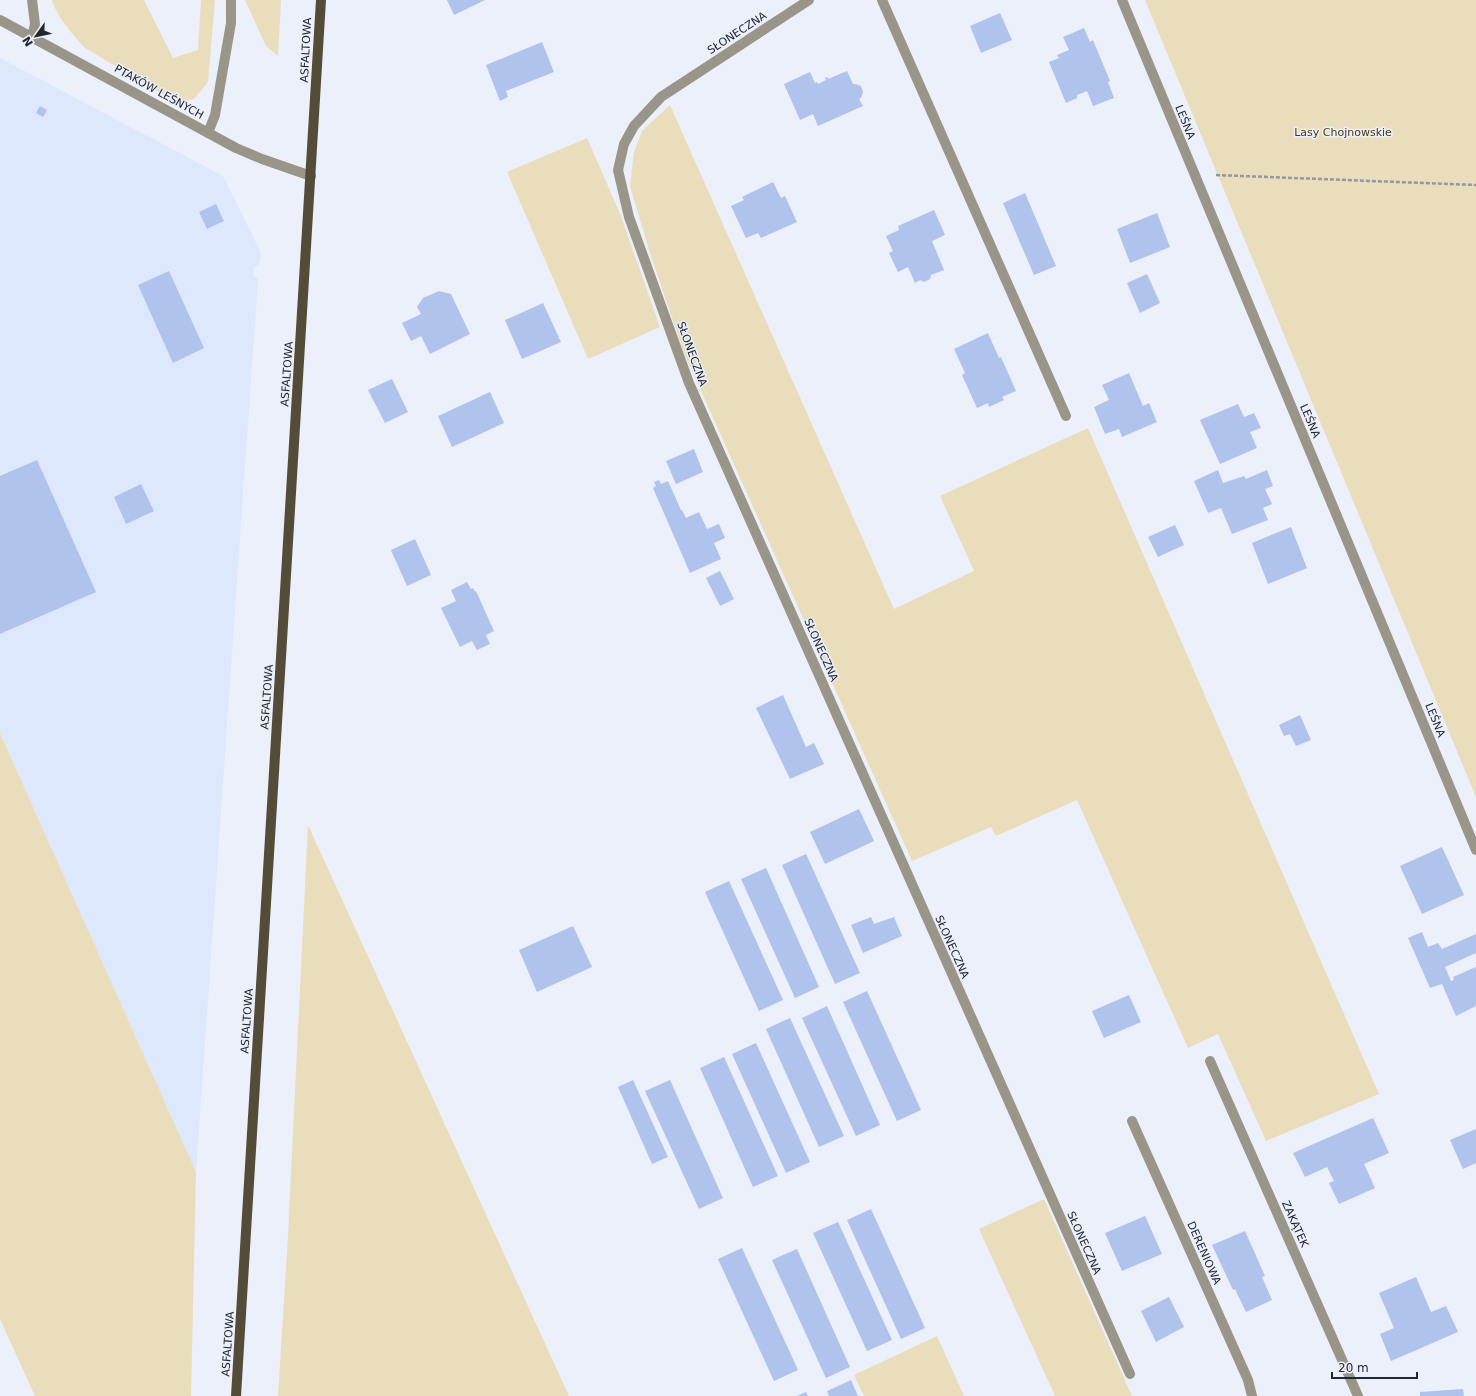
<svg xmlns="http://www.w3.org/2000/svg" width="1476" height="1396" viewBox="0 0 1476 1396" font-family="'DejaVu Sans',sans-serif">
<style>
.built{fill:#dee8fc}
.green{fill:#eaddbc}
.building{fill:#afc3ec}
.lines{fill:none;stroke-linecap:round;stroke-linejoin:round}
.path{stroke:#9297a2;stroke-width:2.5;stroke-dasharray:4 2;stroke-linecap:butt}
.lane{stroke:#9a9589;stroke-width:10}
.street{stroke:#9a9589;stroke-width:10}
.primary{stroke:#544c38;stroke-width:10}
.labels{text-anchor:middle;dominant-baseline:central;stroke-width:3;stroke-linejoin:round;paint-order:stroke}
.street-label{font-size:11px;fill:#212630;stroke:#ebf0fb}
.park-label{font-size:11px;fill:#4a3700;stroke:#ebf0fb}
</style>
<rect width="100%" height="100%" fill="#ebf0fb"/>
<!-- built -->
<polygon class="built" points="0,58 223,176 261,253 259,265 254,267 253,276 258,279 196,1172 0,733"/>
<!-- green -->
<g class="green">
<path d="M52,0H144L173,58L198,50L201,0H215L208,82L194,99L179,102L174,101L85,48C74,36 56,16 52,0Z"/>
<polygon points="245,0 281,0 278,56 266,46"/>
<polygon points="1145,0 1476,0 1476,797"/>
<polygon points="670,105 894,609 974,571 940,496 1088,428 1379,1094 1266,1141 1218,1034 1188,1048 1077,800 996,836 991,827 912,861 684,353 650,253 630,186 634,152 642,131"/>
<polygon points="587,138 621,216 660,327 588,359 507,172"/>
<polygon points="0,733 196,1172 191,1396 35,1396 0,1319"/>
<polygon points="308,825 569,1396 278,1396 288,1236"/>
<polygon points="1044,1199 1132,1396 1055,1396 979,1229"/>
<polygon points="937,1336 964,1396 864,1396 854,1375"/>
</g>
<!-- building -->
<g class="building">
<polygon points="447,0 485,0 454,15"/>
<polygon points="1000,13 1012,40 981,53 970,26"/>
<polygon points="1084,28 1090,42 1093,40 1110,81 1108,82 1114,98 1093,106 1087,91 1077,95 1077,98 1066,103 1049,62 1059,58 1057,55 1069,50 1063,37"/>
<polygon points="542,42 554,72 506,91 508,97 500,101 486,65"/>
<polygon points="847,71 853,84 855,84 861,86 863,92 861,98 859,99 863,106 818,126 813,114 800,120 784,84 810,72 815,83 817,82 818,84 826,80 825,78 828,77 828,79"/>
<polygon points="40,106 47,110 43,117 36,113"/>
<polygon points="773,182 781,198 785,196 797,222 761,238 758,233 746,238 731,206 744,200 742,197"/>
<polygon points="1025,193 1056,266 1034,275 1003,203"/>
<polygon points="216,204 224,221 207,229 199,212"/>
<polygon points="934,210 945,235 932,241 944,270 931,275 930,279 924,282 920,280 915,283 908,267 898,272 889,253 893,251 886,236 899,230 898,226"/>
<polygon points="1157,213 1170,247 1130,263 1117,229"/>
<polygon points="169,271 204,348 173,363 138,285"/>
<polygon points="1147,274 1160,303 1140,313 1127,283"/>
<polygon points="439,291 451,294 470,334 430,354 421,336 411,341 402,323 421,314 417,307 423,298"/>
<polygon points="543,303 561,342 522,359 505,320"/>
<polygon points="988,333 999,358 1001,357 1016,391 1002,397 1004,400 989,407 988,403 977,408 962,375 965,373 954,349"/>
<polygon points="1129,373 1143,406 1149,403 1157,422 1122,437 1119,429 1105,434 1094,407 1109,400 1102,385"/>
<polygon points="392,379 408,412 385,423 368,390"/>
<polygon points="490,392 504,423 452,447 438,416"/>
<polygon points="1238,404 1244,417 1254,413 1261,428 1250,432 1257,448 1220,464 1200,420"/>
<polygon points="694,449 703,472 676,484 666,461"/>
<polygon points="37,460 96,592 0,634 0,476"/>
<polygon points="1218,470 1223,483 1244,476 1246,479 1267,470 1273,486 1265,489 1272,504 1263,508 1268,520 1232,534 1221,508 1208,513 1194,481"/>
<polygon points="659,480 661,484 668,481 681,510 682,510 686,518 699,512 707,529 719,524 725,538 714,543 721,559 690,573 653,488 656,486 654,482"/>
<polygon points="141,484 154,511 126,524 114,497"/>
<polygon points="1175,525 1184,545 1158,557 1148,537"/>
<polygon points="1291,527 1307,568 1268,584 1252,543"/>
<polygon points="415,539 431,575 407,586 391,550"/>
<polygon points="720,571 734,599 720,606 706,578"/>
<polygon points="467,582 471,589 473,588 475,592 476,591 494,631 486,635 490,644 477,650 472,641 460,647 441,608 456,601 451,590"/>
<polygon points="783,695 806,747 814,743 824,764 790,779 756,708"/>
<polygon points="1300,715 1311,740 1296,746 1290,734 1284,736 1279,725"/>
<polygon points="859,809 874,841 825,864 810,832"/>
<polygon points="1442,847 1464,895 1422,914 1400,866"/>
<polygon points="806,854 860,973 835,984 782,865"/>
<polygon points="766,868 819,987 795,998 741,879"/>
<polygon points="729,881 783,1000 759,1011 705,892"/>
<polygon points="871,917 874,924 894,917 902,936 863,953 851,925"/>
<polygon points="573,926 592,967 537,992 519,950"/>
<polygon points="1422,932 1428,947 1438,943 1442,949 1476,934 1476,953 1445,967 1451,981 1454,980 1453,977 1476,967 1476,1006 1456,1016 1442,984 1430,988 1408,938"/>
<polygon points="867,991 921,1110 897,1121 843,1002"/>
<polygon points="1129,995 1141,1022 1104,1038 1092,1011"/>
<polygon points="827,1006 880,1125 856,1136 802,1018"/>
<polygon points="790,1018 844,1136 819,1147 766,1029"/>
<polygon points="756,1043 810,1162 786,1173 732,1054"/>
<polygon points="724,1057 778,1176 753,1187 700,1068"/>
<polygon points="633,1080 668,1157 652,1164 618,1087"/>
<polygon points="670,1080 723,1198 699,1209 645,1091"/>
<polygon points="1373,1118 1389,1153 1364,1164 1375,1188 1339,1204 1329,1183 1334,1181 1327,1167 1305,1177 1293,1153"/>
<polygon points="1476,1129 1476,1163 1463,1169 1450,1140"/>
<polygon points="871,1209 925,1328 901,1339 847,1220"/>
<polygon points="1145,1216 1162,1254 1122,1271 1105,1233"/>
<polygon points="838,1222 892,1340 867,1351 813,1233"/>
<polygon points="1245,1231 1265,1276 1262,1277 1272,1300 1246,1312 1235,1289 1233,1290 1212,1245"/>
<polygon points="742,1248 798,1370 774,1381 718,1259"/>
<polygon points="797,1249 850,1367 826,1378 772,1260"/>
<polygon points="1416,1277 1431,1312 1446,1306 1458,1332 1391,1361 1380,1334 1394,1328 1379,1293"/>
<polygon points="1169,1297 1184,1327 1156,1342 1141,1311"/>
<polygon points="851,1380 858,1396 829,1396 827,1391"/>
<polygon points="1463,1389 1464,1396 1420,1396 1420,1392"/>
<polygon points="806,1392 808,1396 797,1396"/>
</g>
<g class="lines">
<!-- path -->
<polyline class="path" points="1216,175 1476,185"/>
<!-- lane -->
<polyline class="lane" points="882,0 1066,416"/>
<!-- street -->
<g class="street">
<polyline points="32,0 35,24 32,37"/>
<polyline points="809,0 661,97 634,126 624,144 618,170 629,217 689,383 1130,1374"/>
<polyline points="1122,0 1476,850"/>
<polyline points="0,20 236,148 262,159 311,176"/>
<polyline points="208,133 215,115 231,23 231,0"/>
<polyline points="1210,1061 1358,1396"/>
<polyline points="1132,1121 1248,1380 1252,1396"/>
</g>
<!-- primary -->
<polyline class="primary" points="236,1396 321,0"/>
</g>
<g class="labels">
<!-- street labels -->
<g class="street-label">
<text transform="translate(737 33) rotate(-33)">SŁONECZNA</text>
<text transform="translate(306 50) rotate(-87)">ASFALTOWA</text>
<text transform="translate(159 92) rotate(29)">PTAKÓW LEŚNYCH</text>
<text transform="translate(1185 122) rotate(68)">LEŚNA</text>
<text transform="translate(692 354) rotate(70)">SŁONECZNA</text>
<text transform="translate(287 374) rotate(-86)">ASFALTOWA</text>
<text transform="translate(1310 421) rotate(67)">LEŚNA</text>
<text transform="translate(821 650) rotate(66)">SŁONECZNA</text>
<text transform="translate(267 697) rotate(-86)">ASFALTOWA</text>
<text transform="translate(1435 720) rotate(68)">LEŚNA</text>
<text transform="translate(952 947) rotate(66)">SŁONECZNA</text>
<text transform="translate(247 1021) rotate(-86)">ASFALTOWA</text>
<text transform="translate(1295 1224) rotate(66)">ZAKĄTEK</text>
<text transform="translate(1084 1243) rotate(66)">SŁONECZNA</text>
<text transform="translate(1204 1253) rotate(66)">DERENIOWA</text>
<text transform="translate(228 1344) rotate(-86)">ASFALTOWA</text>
</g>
<!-- park labels -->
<g class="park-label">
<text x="1343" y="132">Lasy Chojnowskie</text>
</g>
</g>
<!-- north arrow -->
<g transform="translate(36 36) rotate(237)" stroke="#ebf0fb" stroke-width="3" paint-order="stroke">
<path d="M0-3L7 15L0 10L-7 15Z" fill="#212630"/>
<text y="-6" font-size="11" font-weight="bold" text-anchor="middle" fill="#212630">N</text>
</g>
<!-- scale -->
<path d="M1332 1372v6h85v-6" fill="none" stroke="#212630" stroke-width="2"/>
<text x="1338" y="1372" font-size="12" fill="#212630" stroke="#ebf0fb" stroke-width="3" paint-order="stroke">20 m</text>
</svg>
